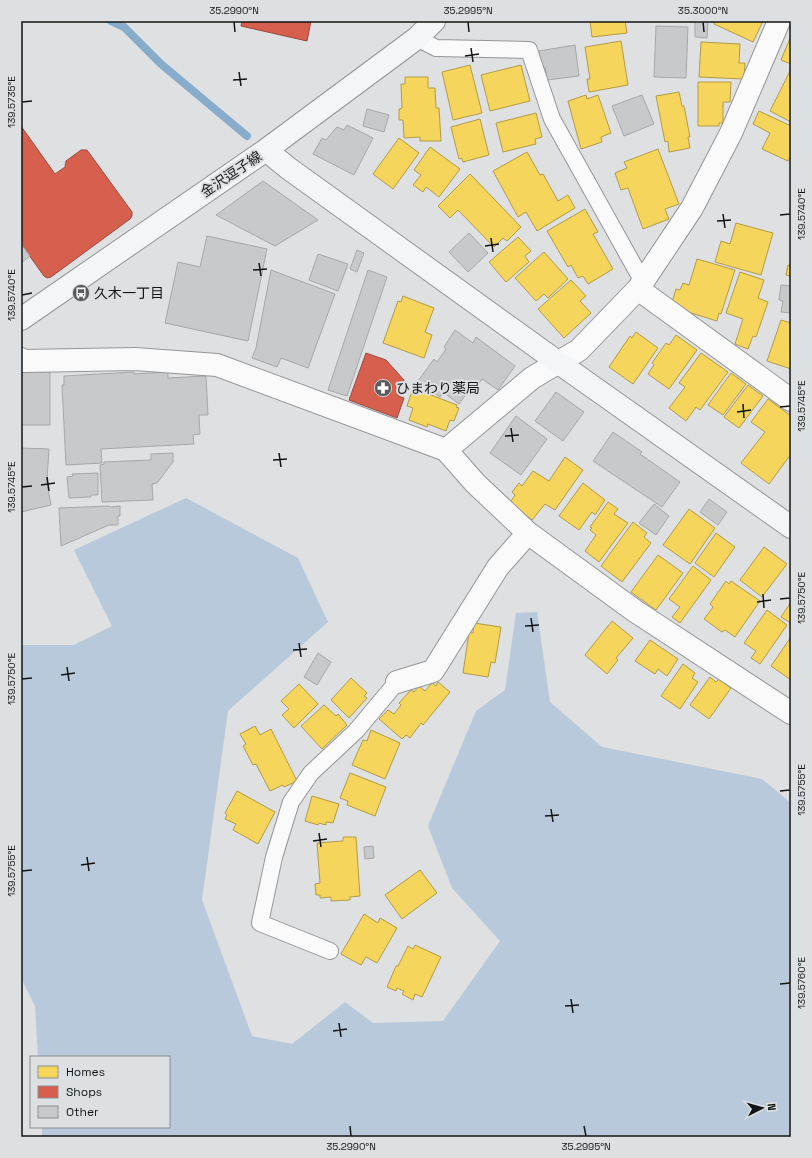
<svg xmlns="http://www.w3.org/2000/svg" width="812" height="1158" font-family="'Space Grotesk','Noto Sans JP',sans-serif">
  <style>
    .green { fill: #b7c9da }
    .homes { fill: #f6d55c; stroke: #b29b47 }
    .shops { fill: #d6604d; stroke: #9c493c }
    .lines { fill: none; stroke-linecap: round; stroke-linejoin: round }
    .stream { stroke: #88accc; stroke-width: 8 }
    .building { fill: #c8c9ca; stroke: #a6a7a9 }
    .lane-casing { stroke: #949597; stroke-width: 18 }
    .street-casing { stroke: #949597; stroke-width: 24 }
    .secondary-casing { stroke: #949597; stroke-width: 24 }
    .lane { stroke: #fafafb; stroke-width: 16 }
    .street { stroke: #fafafb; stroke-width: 22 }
    .secondary { stroke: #f3f5f7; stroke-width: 22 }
    .ticks { fill: none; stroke: #131415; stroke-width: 1.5 }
    .labels { text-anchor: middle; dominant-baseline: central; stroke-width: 4; stroke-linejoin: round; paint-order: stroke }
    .street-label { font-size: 14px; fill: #131415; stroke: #dde0e3 }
    .poi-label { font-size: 14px; fill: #131415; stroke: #dde0e3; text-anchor: start }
    .neatline { fill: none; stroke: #131415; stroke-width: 1.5 }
    .ticks-label { font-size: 10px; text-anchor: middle; fill: #131415 }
  </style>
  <rect width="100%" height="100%" fill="#dee0e2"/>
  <!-- green -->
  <path class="green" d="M186,498L298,558L328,622L228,711L202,900L252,1036L292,1044L345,1002L373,1023L443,1021L500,941L452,888L428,826L476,711L505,690L516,613L537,612L550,702L602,747L762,779L791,803V1137H42V1127H169V1057H38L35,1006L21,978V645H74L112,626L74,550Z"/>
  <!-- homes -->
  <path class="homes" d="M590,21H625L627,33L592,37Z
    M715,21H763L753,42L714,24Z
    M791,36V64L781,60Z
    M621,41L628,85L589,92L587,79H590L585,47Z
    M701,42L740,44L739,63H745L744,79L699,77Z
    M470,65L482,113L453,120L442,72Z
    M521,65L530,101L490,111L481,75Z
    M791,69V122L770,111Z
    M405,77H428V88H435L436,108H439L441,141H420V137L404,138L403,120H399V109L402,108L401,84H405Z
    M698,82H731L730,102H723V123H719V126H698Z
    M679,92L682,106H684L690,137H688L690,148L669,152L668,141L665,142L656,96Z
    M586,95L587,99L598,95L611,133L601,137L602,142L581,149L568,101Z
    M759,111L791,126V155L788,161L762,149L770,133L753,124Z
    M536,113L542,137L535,139L536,144L503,152L496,123Z
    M480,119L489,155L463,162L462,158L459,159L451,127Z
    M399,138L419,153L393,189L373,174Z
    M430,147L460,169L439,197L426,187L423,192L413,185L421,175L414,170Z
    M658,149L679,204L665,209L669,219L643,229L628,188L621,190L615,173L627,168L624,162Z
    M527,152L540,175L543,174L558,201L568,195L575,208L537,231L526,212L518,217L493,171Z
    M470,174L521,227L507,241L503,238L494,247L458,210L450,218L438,206Z
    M585,209L598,232L593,234L613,269L588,284L583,276L578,278L571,265L568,267L547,231Z
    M736,223L773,233L761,275L715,262L721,241L730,244Z
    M518,237L531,251L525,256L529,262L506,282L489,262Z
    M544,252L568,279L548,298L544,294L536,301L515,278Z
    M697,259L735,270L721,314L719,313L717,321L678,309L671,305L676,289L680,290L683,283L689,285Z
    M788,265L791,266V276L786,275Z
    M740,272L764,280L758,298L768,302L756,337L753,336L748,349L735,344L743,319L726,313Z
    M571,280L586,296L580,301L591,313L564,338L538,309Z
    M403,296L434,308L425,332L432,335L424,358L383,343L398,301L401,302Z
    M781,320L791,323V369L767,361Z
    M636,332L658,348L633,384L609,367L630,336L632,338Z
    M676,335L697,350L669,389L648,374L654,365L652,363L666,343L669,345Z
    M701,353L728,372L700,410L696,407L686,421L669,408L685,387L679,383Z
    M731,373L746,384L723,415L708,405Z
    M748,385L763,396L739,428L724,417Z
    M413,388L457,405L456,407L459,408L454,421L450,420L446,431L428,424L427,427L409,420L413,408L407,406Z
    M768,399L791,416V454L769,484L741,463L765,432L751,422Z
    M565,457L583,470L555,510L545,504L532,520L510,502L515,495L512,492L519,483L522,486L533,471L549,481Z
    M583,483L605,500L595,515L592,512L579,530L559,516Z
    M608,502L618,509L614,514L628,523L599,562L585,551L596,535L590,530L592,528L590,527Z
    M689,509L715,528L690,564L663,545Z
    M633,522L647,533L644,537L651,543L622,582L601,566Z
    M716,533L735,547L714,577L695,563Z
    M764,547L787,564L762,597L740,580Z
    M658,555L683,573L656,610L631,592Z
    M693,566L711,580L680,623L672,617L680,607L669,599Z
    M726,581L729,584L731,581L760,601L735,637L725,630L722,632L704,619L713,607L710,604Z
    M791,602V623L781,617Z
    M767,610L787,625L760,664L751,658L756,651L744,643Z
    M612,621L633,638L616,658L618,660L607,674L585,655Z
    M474,623L501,627L495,663L491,662L488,677L463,673L469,632L473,633Z
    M791,637V680L771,666Z
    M650,640L678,659L667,676L658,669L655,674L635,661Z
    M683,664L695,673L692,678L698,682L680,709L661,696Z
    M710,677L716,682L719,679L731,688L709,719L690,705Z
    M351,678L367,693L364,696L367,698L349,718L331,700Z
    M438,682L450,692L423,725L421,723L410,738L406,735L402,739L379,719L388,710L394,714L401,705L399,703L411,690L414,692L419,686L425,691L432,683L436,686Z
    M299,684L318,704L294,728L282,715L289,709L281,701Z
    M324,705L336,716L338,714L347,725L322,749L301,726Z
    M255,726L260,735L271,729L297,781L284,787L283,785L270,791L256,764L253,765L243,746L246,744L240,734Z
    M371,730L400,743L385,779L352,765L363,740L367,741Z
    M350,773L386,787L375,816L347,805L348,801L340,798Z
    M237,791L275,812L258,844L233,830L236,824L225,819L227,815L225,813Z
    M312,796L339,804L333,823L326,822V825L319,823L318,825L305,821Z
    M343,837H356L360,896L350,897V900L331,901V897L320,898V895H316L315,884L320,883L317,843L343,841Z
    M420,870L437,893L402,919L385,895Z
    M364,914L378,923L380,918L397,928L377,963L366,957L361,965L341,954Z
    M415,945L441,957L422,997L415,994L413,1000L402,994L404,991L397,988L396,991L387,987L396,966H398L408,946L413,949Z"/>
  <!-- shops -->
  <path class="shops" d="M242,21H311L307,41L241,26Z
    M21,126L55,174L65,167L66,161L81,150H87L132,212V216L130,219L51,277L47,278L44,276L21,244Z
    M366,353L386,360L404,380L398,396L404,398L397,418L349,400Z"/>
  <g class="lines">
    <!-- stream -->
    <path class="stream" d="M111,21L124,27L161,64L247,136"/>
  </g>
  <!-- building -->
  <path class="building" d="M695,21H708L707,38L695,37Z
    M656,26L688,27L686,78L654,77Z
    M575,45L579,76L547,80L545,67L541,68L539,51Z
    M642,95L654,124L624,136L612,106Z
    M367,109L389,115L384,132L363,126Z
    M347,125L373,138L354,175L313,154L322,138L326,140L337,127L344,130Z
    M263,181L318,220L275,246L216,215Z
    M469,233L488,253L468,272L449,252Z
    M207,236L267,249L248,341L165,323L178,262L200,267Z
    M21,244L30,256L21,263Z
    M357,250L364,253L357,272L350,269Z
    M318,254L348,264L338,291L309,280Z
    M271,270L335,294L308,368L281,358L277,367L252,358L256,348Z
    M368,270L387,277L347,396L328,390Z
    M781,285L791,286V313L781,312L783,301L779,300Z
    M455,330L473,343L476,337L515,366L498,390L482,379L472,393L469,390L459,404L443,392L440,397L418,381L434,359L437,362L446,349L444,347Z
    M21,372H50V425H21V431Z
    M134,372V374L168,372V378L206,376L208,415H199L200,434L193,435L194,444L101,449L102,463L66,465L62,385H64V376Z
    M556,392L584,412L563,441L535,421Z
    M516,416L547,439L521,475L490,453Z
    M613,432L642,452L640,454L680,482L662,507L593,461Z
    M21,448L49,449L47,479H46L51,505L21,512Z
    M173,453V462L157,483L152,484L153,500L102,502L100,465L104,464V462L151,460V454Z
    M98,473V495H91V497L69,498L67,477L73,476L72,474Z
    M709,499L727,512L718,525L700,512Z
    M654,504L669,516L656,535L639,523Z
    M109,506L110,507L120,506V516H118V525H109L61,546L59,508Z
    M318,653L331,662L317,685L304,677Z
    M373,846L374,858L365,859L364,847Z"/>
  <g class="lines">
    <defs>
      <path id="lane" d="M417,38L436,48L529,50L552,119L643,282
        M330,951L260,923L274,857L291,802L311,773L356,731L397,682"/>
      <path id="street" d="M638,289L791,400
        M21,359L24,361L135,359L217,365L446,450L475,483L528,533L635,611L791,713
        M446,450L532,378L579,350L638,289L692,208L731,133L779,21
        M397,682L433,671L498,567L528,533"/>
      <path id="secondary" d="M266,150L288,168L559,363L791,527
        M21,319L266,150L417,38L434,21"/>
    </defs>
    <!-- lane casing -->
    <use href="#lane" class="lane-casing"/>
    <!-- street casing -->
    <use href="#street" class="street-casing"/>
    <!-- secondary casing -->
    <use href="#secondary" class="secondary-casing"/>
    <!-- lane -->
    <use href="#lane" class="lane"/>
    <!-- street -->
    <use href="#street" class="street"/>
    <!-- secondary -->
    <use href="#secondary" class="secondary"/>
  </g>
  <!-- ticks -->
  <path class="ticks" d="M234,22L235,32M468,22L469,32M703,22L704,32M471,48L473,62M465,56L479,54M239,72L241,86M233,80L247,79M22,102L32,101M723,214L725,228M780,215L790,214M717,221L731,220M491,238L493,252M485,246L499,244M259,263L261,276M253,270L267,269M22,295L32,293M743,404L744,418M780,407L790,406M737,412L751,410M511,428L513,442M505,436L519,435M279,453L281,467M273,460L287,459M47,477L49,491M41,485L55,483M22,487L32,486M763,594L764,608M780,599L790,598M757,602L771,600M531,618L533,632M525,626L539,625M299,643L301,657M293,650L307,649M67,667L69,681M61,675L75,673M22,679L32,678M780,791L790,790M551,809L553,822M545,816L559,815M319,833L321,847M313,841L327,839M87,857L89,871M81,865L95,863M22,871L32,870M780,984L790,983M571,999L573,1013M565,1006L579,1005M339,1023L341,1037M333,1031L347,1029M350,1126L351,1136M584,1126L586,1136"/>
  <!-- icons -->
  <defs>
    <symbol id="bus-disc" viewBox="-11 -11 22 22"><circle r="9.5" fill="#5a5b5d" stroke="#dde0e3"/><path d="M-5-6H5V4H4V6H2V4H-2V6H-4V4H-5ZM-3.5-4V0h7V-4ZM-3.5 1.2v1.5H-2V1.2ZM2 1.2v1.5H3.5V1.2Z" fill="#fff"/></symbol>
    <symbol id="pharmacy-disc" viewBox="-11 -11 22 22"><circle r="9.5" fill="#5a5b5d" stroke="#dde0e3"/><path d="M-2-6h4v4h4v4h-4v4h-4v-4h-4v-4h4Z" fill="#fff"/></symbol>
  </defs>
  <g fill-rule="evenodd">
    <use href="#bus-disc" x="71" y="283" width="20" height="20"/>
    <use href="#pharmacy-disc" x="373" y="378" width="20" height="20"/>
  </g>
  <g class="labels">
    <!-- street labels -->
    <g class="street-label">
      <text transform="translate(231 174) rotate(-34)">金沢逗子線</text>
    </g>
    <!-- poi labels -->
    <g class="poi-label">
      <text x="94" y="293">久木一丁目</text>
      <text x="396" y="388">ひまわり薬局</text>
    </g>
  </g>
  <!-- border -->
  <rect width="812" height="1158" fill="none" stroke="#dde0e3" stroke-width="44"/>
  <!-- legend -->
  <rect x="30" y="1056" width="140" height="72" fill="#dde0e3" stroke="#8c8e91"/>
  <rect x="38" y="1066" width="20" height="12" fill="#f6d55c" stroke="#8c8e91"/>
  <text x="66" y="1076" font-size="12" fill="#131415">Homes</text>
  <rect x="38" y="1086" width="20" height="12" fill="#d6604d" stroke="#8c8e91"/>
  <text x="66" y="1096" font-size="12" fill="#131415">Shops</text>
  <rect x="38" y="1106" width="20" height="12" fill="#c8c9ca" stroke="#8c8e91"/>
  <text x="66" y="1116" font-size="12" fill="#131415">Other</text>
  <!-- north arrow -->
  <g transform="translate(762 1108) rotate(84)" stroke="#dde0e3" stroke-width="3" paint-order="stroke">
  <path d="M0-3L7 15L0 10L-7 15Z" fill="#131415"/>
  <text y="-6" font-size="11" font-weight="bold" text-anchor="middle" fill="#131415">N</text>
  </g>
  <rect x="22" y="22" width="768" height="1114" class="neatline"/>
  <g class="ticks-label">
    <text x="234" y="14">35.2990°N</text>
    <text x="468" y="14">35.2995°N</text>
    <text x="703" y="14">35.3000°N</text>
    <text transform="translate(11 102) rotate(-90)" y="4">139.5735°E</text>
    <text transform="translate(801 214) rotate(-90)" y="4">139.5740°E</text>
    <text transform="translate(11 295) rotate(-90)" y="4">139.5740°E</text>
    <text transform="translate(801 406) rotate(-90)" y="4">139.5745°E</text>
    <text transform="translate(11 487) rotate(-90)" y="4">139.5745°E</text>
    <text transform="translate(801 598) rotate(-90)" y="4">139.5750°E</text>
    <text transform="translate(11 679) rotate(-90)" y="4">139.5750°E</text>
    <text transform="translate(801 790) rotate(-90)" y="4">139.5755°E</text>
    <text transform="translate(11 871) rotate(-90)" y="4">139.5755°E</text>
    <text transform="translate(801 983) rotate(-90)" y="4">139.5760°E</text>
    <text x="351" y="1150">35.2990°N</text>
    <text x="586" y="1150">35.2995°N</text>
  </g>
</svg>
